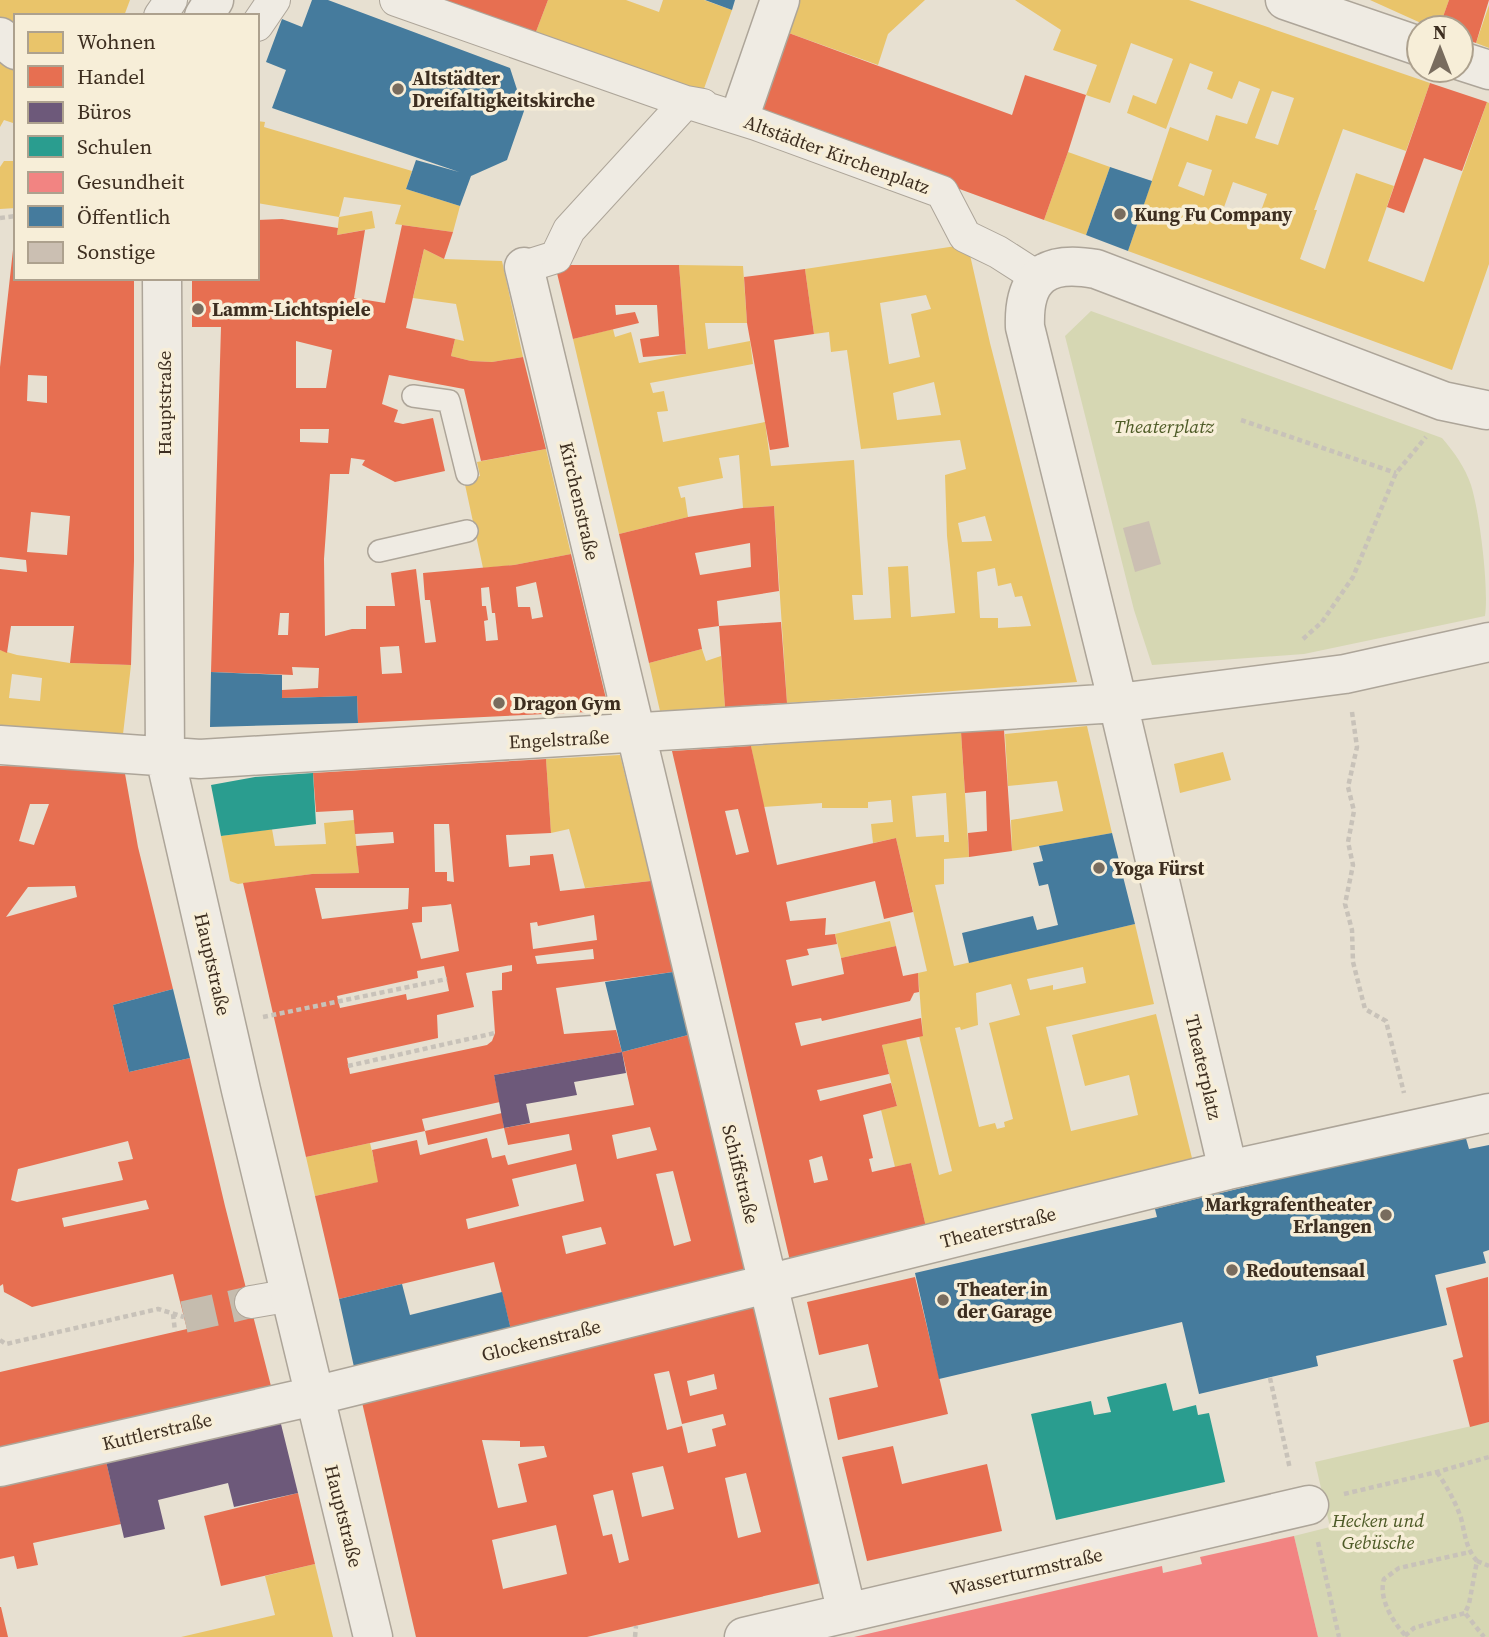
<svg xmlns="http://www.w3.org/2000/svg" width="1489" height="1637" font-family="'Source Serif 4',serif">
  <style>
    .green { fill: #d6d7b3 }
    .homes { fill: #e9c46a; fill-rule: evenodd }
    .shops { fill: #e76f51; fill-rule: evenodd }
    .offices { fill: #6d597a }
    .schools { fill: #2a9d8f }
    .health { fill: #f28482 }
    .public { fill: #457b9d }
    .building { fill: #cbbfb2 }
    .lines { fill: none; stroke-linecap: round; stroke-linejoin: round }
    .pedestrian-tunnel { stroke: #c5bcae; stroke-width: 32; stroke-dasharray: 32 16; stroke-linecap: butt }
    .service-casing { stroke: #ada599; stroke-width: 24 }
    .pedestrian-casing { stroke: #ada599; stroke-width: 34 }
    .minor-casing { stroke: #ada599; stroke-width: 41 }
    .tertiary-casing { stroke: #ada599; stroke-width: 41 }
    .path { stroke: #c8c2b9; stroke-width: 4.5; stroke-dasharray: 5 3.5; stroke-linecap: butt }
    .service { stroke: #efebe3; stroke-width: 21 }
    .pedestrian { stroke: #efebe3; stroke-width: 32 }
    .minor { stroke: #efebe3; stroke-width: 38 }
    .tertiary { stroke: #efebe3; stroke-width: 38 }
    .poi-dot { fill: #786c5e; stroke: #f7eed8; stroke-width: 2.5 }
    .labels { text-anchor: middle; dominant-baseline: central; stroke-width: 7; stroke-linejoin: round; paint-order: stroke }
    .poi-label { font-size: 19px; font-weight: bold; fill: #3d2e20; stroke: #f7eed8; text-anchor: start }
    .street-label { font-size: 19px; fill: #3d2e20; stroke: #f7eed8 }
    .park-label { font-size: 19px; font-style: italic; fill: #4d5a26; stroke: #f7eed8 }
  </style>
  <rect width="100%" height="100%" fill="#e7e0d1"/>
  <!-- green -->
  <path class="green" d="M1091,311L1442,438C1454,452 1465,467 1471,485C1480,514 1489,589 1485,616L1304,654L1152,665L1134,610L1065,336Z
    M1489,1422V1637H1318L1294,1536L1330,1527L1315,1462Z"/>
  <!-- homes -->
  <path class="homes" d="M0,0H130L124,16H16V32L0,17Z
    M548,0H626L659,12L663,0H704L732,10L701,97L534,37Z
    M796,0H925L888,34L878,65L786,32Z
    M1015,0H1189L1430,83L1406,151L1343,129L1314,210H1317L1300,259L1325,269L1356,173L1394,186L1368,261L1424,282L1487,102L1489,103V264L1452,370L1128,251L1170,127L1208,141L1216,115L1247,124L1260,89L1239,81L1232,99L1207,89L1213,72L1190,63L1166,129L1127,113L1133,95L1156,104L1173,59L1131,43L1110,103L1086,95L1097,65L1053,50L1061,30ZM1272,91L1294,98L1278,145L1255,138ZM1187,162L1212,170L1204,196L1178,186ZM1233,182L1267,194L1257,222L1223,210Z
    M1370,0H1449L1439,28H1432Z
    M1489,5V48L1476,43Z
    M0,49L16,62V124L4,120L0,127Z
    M257,121L265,122L264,127L412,171L406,189L460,206L453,232L395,224L401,205L344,197L339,217L257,203Z
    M1068,152L1110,167L1086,235L1044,220Z
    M4,161H16V208L0,209V167Z
    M372,211L375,228L337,235L339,217Z
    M956,246L970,255L990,343L1077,682L787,703L774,506L743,508L739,455L719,458L723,478L678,487L681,498L685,497L688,517L619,534L573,339L613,329L615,337L631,332L639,363L686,354L679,265L743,266L747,323H705L708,349L750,341L753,364L650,383L653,393L664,391L668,411L657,412L663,442L765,422L771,466L854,460L863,595H852L854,620L891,618L888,567L908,566L911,617L955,613L947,536L945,475L966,469L960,440L861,449L847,350L831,352L829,332L814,334L805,269ZM926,295L931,309L911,314L920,357L889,364L880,303ZM934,382L941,415L897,420L893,393ZM985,516L992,541L962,542L958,523ZM995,568L998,586L1011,583L1015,597L1022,596L1031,626L998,628V618H980L977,572Z
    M424,249L444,259L502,261L523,357L492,362L471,361L451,356L455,339L464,341L456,304L413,298Z
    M546,449L571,554L514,565L483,568L464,480L480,476L477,462Z
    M702,649L706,661L721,656L725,707L660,711L649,663Z
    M0,650L17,655L70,663L131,665L122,743L0,730ZM12,674L42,678L40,701L9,698Z
    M1087,726L1112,833L1012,851L1011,820L1063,811L1057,781L1008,786L1005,734Z
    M961,732L969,857L944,859V884L935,885L954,966L1135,924L1154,1004L1046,1027L1071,1131L1138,1115L1129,1075L1085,1086L1072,1035L1156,1014L1193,1162L926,1227L911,1163L895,1167L881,1110L897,1106L882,1045L906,1039L939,1175L952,1171L919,1036H923L918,973L927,971L896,838L873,843L871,824L893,822L891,800L868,802V808H822V803L763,807L751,746ZM946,793L949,842H944V835L916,837L912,796ZM1083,967L1086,983L1053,990V985L1030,990L1027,979ZM1011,984L1020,1015L989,1023L1013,1119L1004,1122L1005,1127L997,1129L995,1123L979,1127L955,1028L960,1027L961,1030L978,1025L976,993Z
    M1223,752L1231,780L1180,793L1174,764Z
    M620,755L651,881L585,888L569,829L551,833L546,759Z
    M354,820L359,873L312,874L238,884L230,881L221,836L272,829L275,846L326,844L324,823Z
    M890,921L896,946L841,958L835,934Z
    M370,1143L379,1182L315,1196L306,1157Z
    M315,1564L333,1637H181L275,1615L265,1576Z"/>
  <!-- shops -->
  <path class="shops" d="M431,0H548L534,37Z
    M1449,0H1489L1476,43L1461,38V28H1439Z
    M786,32L1012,115L1025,75L1086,95L1068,152L1044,220L758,115Z
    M1430,83L1487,102L1462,171L1424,158L1404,213L1387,207Z
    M282,219L338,228L337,235L365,230L354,298L385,303L402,225L453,232L444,259L424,249L406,328L455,339L451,356L471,361L492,362L523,357L546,449L481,461L464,389L389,375L382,404L398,410L394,422L403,424L433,418L445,471L395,482L362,465L365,460L351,458L349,474H330L324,559L325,636L352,629H366V606H395L391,573L416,569L425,643L436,642L430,600H425L423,573L514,565L571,554L609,711L358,723L357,696L282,698V690L318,688L319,668L292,667L293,675L211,672L221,327H192V278H257V220ZM296,341L332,350L326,388H296ZM300,429H329L328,443L300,442ZM536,582L543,617L532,619L530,607H518L516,587ZM489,587L492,613H495L498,640L486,641L484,621L488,620L486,606H482L481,588ZM280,613H289L288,635H278ZM399,646L402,673L382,674L380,647Z
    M14,241H16V278H134V561L131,665L70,663L74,626H11L7,653L0,650V569L27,572L26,560L0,557V367ZM28,375L47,376V403L27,401ZM31,512L70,516L67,555L27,552Z
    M555,265H679L686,354L643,357L640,339L659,336L657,305H615L616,315L635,312L639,323L573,339Z
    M805,269L814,334L774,340L789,447L770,450L747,323L744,277Z
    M774,506L779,591L717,601L719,626L781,622L787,703L725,707L719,626L698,629L702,649L649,663L619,534L688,517L743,508ZM750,543L751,567L700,575L695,553Z
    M1004,730L1012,851L969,857L968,833L987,831L986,791L965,793L961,732Z
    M751,746L777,865L896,838L913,912L884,919L875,881L786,902L790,921L826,918L825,935L835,934L837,944L807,949L809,955L786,960L792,986L844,974L841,958L896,946L903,976L918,973L919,992L914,993L910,1001L822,1021L821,1018L795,1023L801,1046L921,1018L923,1036L882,1045L889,1074L817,1090L820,1101L891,1083L897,1106L863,1115L873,1158L869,1159L872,1172L911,1163L926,1227L790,1261L672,751ZM738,809L749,852L736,855L725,811ZM822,1156L828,1180L814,1183L809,1160Z
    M546,759L551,833L506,835L509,867L530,865V856L553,854L560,891L651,881L673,972L556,988L564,1034L616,1030L622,1052L494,1075L500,1102L422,1119L425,1131L306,1157L243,883L312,874L359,873L356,846L394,843L393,832L355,834L353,810L316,812L313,773ZM434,824H449L454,882L447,881V872H435ZM315,888H409L408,909L322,919ZM446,905L451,904L459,951L421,959L412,923L422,922V907ZM594,915L597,940L533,949L530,923L537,922L538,926ZM593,949L594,959L537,964L535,956ZM512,965V971L502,973V990L492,991L495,1033L492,1041L487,1045L350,1074L347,1058L438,1038L437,1015L474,1007L466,973ZM444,966L449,991L407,1000L406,994L340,1008L337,996L418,978L417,971Z
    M0,766L124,768L138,847L173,989L113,1005L129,1072L190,1058L225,1206L272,1390L0,1453V1372L187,1329L173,1274L32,1307L4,1292L3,1284L0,1286ZM30,804H49L34,845L19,841ZM75,886L77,897L6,917L28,887ZM128,1141L133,1159L118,1162L123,1180L17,1202L11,1200L18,1169ZM146,1200L149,1209L64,1227L62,1218Z
    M688,1035L746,1272L511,1330L494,1262L339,1299L315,1196L378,1182L372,1150L417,1140L420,1155L487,1138L492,1158L505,1155L508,1165L572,1150L569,1134L508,1145L504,1128L634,1105L622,1052ZM650,1127L657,1150L617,1159L612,1135ZM576,1164L584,1201L468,1229L466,1219L519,1206L512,1179ZM673,1171L691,1241L674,1246L656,1174ZM601,1227L606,1244L566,1254L562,1236Z
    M502,1113L504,1128L428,1145L425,1131Z
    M915,1277L948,1414L838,1440L829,1398L878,1387L868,1344L819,1355L807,1302Z
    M1488,1277L1489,1422L1470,1427L1453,1360L1463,1357L1446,1288Z
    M753,1303L821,1583L587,1637H416L361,1398ZM669,1371L682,1424L723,1414L726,1425L712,1429L716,1446L688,1453L682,1426L667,1430L654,1374ZM714,1374L717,1389L690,1396L687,1381ZM482,1440L520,1441V1447L544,1446L547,1457L518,1464L527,1502L498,1508ZM663,1466L674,1509L642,1517L632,1473ZM746,1473L761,1532L738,1538L725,1478ZM613,1490L629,1560L619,1563L612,1534L603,1536L593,1495ZM556,1525L567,1574L503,1589L492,1540Z
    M893,1446L902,1484L987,1464L1002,1531L867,1561L842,1457Z
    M105,1457L121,1524L33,1543L38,1565L17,1569L14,1556L0,1559V1481Z
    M298,1493L315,1564L221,1586L204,1516Z
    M0,1607H1L8,1637H0Z"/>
  <!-- offices -->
  <path class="offices" d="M622,1052L626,1073L574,1082L577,1095L526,1104L530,1123L504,1128L494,1075Z
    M279,1416L298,1493L234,1507L228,1483L158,1500L165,1529L124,1538L105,1457Z"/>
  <!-- schools -->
  <path class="schools" d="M313,773L316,824L221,836L211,785L255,777Z
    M1166,1383L1173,1411L1196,1405L1198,1415L1209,1413L1225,1482L1056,1520L1031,1414L1091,1401L1094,1415L1111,1412L1107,1397Z"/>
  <!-- health -->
  <path class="health" d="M1294,1536L1318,1637H854L1162,1566L1163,1573L1202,1564L1200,1557Z"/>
  <!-- public -->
  <path class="public" d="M312,0H328L510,68L524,111L507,160L471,176L460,206L406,189L416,160L459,172L272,108L286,70L266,62L282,19L302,27Z
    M705,0H735L732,10Z
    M1110,167L1152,181L1128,251L1086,235Z
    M211,672L282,675V698L357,696L358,723L210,727Z
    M1112,833L1135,924L969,963L962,933L1033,916L1037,930L1058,925L1048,884L1039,886L1033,863L1043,861L1039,846Z
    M673,972L688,1035L622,1052L605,982Z
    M173,989L190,1058L129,1072L113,1005Z
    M1465,1135L1469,1149L1489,1145V1250L1483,1252L1486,1263L1435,1275L1447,1325L1316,1356L1318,1366L1199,1394L1182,1322L939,1379L915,1273L1157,1217L1155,1209L1274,1180L1273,1175Z
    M402,1284L410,1315L502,1292L511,1330L354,1367L339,1299Z"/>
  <!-- building -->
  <path class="building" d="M1149,521L1161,564L1135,572L1123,528Z"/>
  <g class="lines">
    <!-- pedestrian-tunnel -->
    <path class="pedestrian-tunnel" d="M184,1317L251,1302"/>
    <defs>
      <path id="service" d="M413,396L449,401L467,474
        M379,551L467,531"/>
      <path id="pedestrian" d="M396,0L686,102L756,124L942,192L965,236L998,252L1037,277
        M160,16L171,0
        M257,25L274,0
        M524,267L556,257L569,230L686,102L703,105
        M251,1302L292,1295"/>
      <path id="minor" d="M204,16L214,0
        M0,37L16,50
        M742,110L780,0
        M524,267L847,1613
        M162,278L165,757L241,1090L373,1637
        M0,745L200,759L1118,703L1345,674L1489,642
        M1228,1170L1118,703L1025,327C1023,275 1047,260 1096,269L1443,401L1486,410
        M0,1467L314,1396L1228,1170L1489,1113
        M744,1637L1309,1505"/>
      <path id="tertiary" d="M1285,0L1419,46
        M1461,61L1489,70"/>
    </defs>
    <!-- service casing -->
    <use href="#service" class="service-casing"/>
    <!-- pedestrian casing -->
    <use href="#pedestrian" class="pedestrian-casing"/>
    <!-- minor casing -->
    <use href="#minor" class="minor-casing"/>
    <!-- tertiary casing -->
    <use href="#tertiary" class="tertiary-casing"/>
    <!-- path -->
    <path class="path" d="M0,218L16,216
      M1241,420L1396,473
      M1303,639L1322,622L1353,577L1396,473L1426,437
      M1352,712L1357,747L1348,787L1354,811L1348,842L1353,865L1345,904L1352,930L1353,962L1365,1009L1386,1021L1404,1093
      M263,1017L447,979
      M348,1066L495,1033
      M173,1314L175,1331
      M0,1340L6,1344L158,1309L184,1317
      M1270,1378L1290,1469
      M1437,1472C1447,1487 1455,1501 1461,1518C1465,1534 1466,1549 1477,1561L1469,1604L1465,1613L1484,1637
      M1344,1494L1437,1472L1489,1457
      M1318,1542L1339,1637
      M1477,1561L1489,1566
      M1405,1635C1393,1622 1378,1598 1384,1579L1399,1568L1470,1552
      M1405,1636L1414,1628L1465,1613
      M635,1637L636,1626"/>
    <!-- service -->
    <use href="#service" class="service"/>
    <!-- pedestrian -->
    <use href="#pedestrian" class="pedestrian"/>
    <!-- minor -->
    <use href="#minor" class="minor"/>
    <!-- tertiary -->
    <use href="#tertiary" class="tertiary"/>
  </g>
  <!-- markers -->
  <g class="poi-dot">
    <circle cx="398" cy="89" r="7"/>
    <circle cx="1120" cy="214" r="7"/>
    <circle cx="198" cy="309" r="7"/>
    <circle cx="499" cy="703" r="7"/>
    <circle cx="1099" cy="868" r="7"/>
    <circle cx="1386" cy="1215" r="7"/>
    <circle cx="1232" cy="1270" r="7"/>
    <circle cx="943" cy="1300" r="7"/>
  </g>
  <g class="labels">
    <!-- poi labels -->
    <g class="poi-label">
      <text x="412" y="78">Altstädter<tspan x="412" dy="22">Dreifaltigkeitskirche</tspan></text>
      <text x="1134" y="214">Kung Fu Company</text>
      <text x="212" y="309">Lamm-Lichtspiele</text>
      <text x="513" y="703">Dragon Gym</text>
      <text x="1113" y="868">Yoga Fürst</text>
      <text x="1372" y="1204" text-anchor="end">Markgrafentheater<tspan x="1372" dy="22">Erlangen</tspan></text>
      <text x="1246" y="1270">Redoutensaal</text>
      <text x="957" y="1289">Theater in<tspan x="957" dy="22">der Garage</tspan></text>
    </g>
    <!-- street labels -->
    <g class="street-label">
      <text transform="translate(837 154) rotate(20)">Altstädter Kirchenplatz</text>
      <text transform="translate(164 403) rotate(-90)">Hauptstraße</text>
      <text transform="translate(580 501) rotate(77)">Kirchenstraße</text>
      <text transform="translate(559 739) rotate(-3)">Engelstraße</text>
      <text transform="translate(213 964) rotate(77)">Hauptstraße</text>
      <text transform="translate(1204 1067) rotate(77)">Theaterplatz</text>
      <text transform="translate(741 1174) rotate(76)">Schiffstraße</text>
      <text transform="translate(998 1227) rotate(-14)">Theaterstraße</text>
      <text transform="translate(541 1340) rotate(-14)">Glockenstraße</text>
      <text transform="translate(157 1431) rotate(-13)">Kuttlerstraße</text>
      <text transform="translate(344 1516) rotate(76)">Hauptstraße</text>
      <text transform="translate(1026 1571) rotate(-13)">Wasserturmstraße</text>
    </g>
    <!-- park labels -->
    <g class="park-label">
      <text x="1164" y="426">Theaterplatz</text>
      <text x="1378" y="1520">Hecken und<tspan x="1378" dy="22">Gebüsche</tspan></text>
    </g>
  </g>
  <!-- legend -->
  <rect x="14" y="14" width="245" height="266" fill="#f7eed8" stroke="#ada18e" stroke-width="2"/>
  <rect x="28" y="32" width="35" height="21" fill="#e9c46a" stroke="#ada18e" stroke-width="2"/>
  <text x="77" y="49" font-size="21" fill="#3d2e20">Wohnen</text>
  <rect x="28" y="66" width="35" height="21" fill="#e76f51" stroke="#ada18e" stroke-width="2"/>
  <text x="77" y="84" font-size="21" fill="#3d2e20">Handel</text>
  <rect x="28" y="102" width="35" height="21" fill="#6d597a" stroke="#ada18e" stroke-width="2"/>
  <text x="77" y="119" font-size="21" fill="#3d2e20">Büros</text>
  <rect x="28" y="136" width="35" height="21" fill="#2a9d8f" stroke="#ada18e" stroke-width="2"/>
  <text x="77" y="154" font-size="21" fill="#3d2e20">Schulen</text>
  <rect x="28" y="172" width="35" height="21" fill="#f28482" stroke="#ada18e" stroke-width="2"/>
  <text x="77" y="189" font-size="21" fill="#3d2e20">Gesundheit</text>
  <rect x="28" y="206" width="35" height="21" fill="#457b9d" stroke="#ada18e" stroke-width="2"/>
  <text x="77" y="224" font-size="21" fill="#3d2e20">Öffentlich</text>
  <rect x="28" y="242" width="35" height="21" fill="#cbbfb2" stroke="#ada18e" stroke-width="2"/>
  <text x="77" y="259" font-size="21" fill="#3d2e20">Sonstige</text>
  <!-- north arrow -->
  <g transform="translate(1440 49)"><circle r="33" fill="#f7eed8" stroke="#ada18e" stroke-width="2"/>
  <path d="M0-5L12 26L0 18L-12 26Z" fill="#786c5e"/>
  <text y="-10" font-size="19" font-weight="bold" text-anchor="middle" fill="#3d2e20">N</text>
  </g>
</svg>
